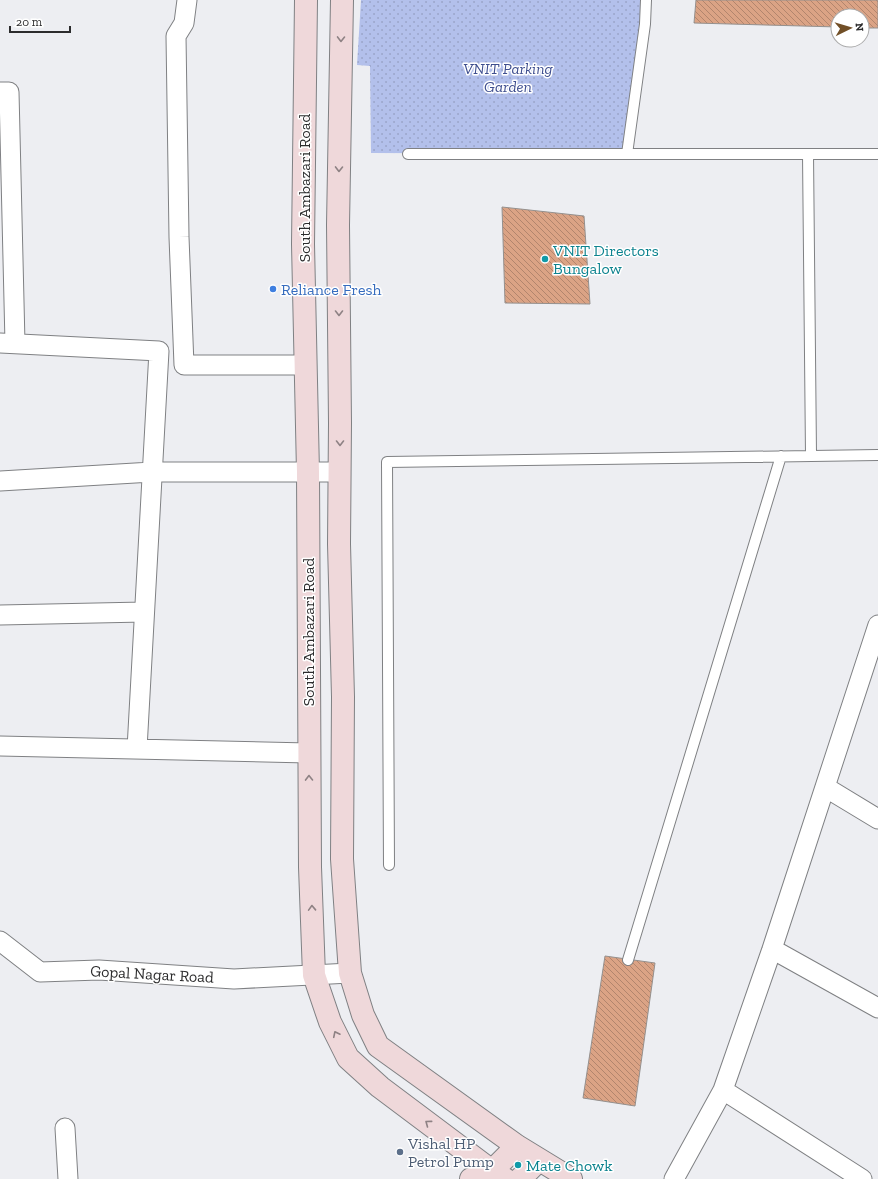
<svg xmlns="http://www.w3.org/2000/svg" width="878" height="1179" font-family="'Zilla Slab',serif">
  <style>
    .park { fill: url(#park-dots) }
    .building { fill: url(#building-back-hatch); stroke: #94908e }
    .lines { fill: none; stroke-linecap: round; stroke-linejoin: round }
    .service-casing { stroke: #7f8083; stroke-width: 12 }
    .minor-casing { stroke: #7f8083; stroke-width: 21 }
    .secondary-casing { stroke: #7f8083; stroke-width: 24 }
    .service { stroke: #fff; stroke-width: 10 }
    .minor { stroke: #fff; stroke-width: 19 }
    .secondary { stroke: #efd8da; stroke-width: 22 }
    .oneway { stroke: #8e8284 }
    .culture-dot { fill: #0f9aa8; stroke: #fff; stroke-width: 1.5 }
    .shop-dot { fill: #3f7fe0; stroke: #fff; stroke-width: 1.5 }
    .service-dot { fill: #5c6f8a; stroke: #fff; stroke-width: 1.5 }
    .labels { text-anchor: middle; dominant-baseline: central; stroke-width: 3; stroke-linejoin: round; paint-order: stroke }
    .park-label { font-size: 16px; font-style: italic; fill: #3e4e8f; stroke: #fff }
    .street-label { font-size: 16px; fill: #2c2c2d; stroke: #fff }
    .culture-label { font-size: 16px; fill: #0d838f; stroke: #fff; text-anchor: start }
    .shop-label { font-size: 16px; fill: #366cbe; stroke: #fff; text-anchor: start }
    .service-label { font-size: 16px; fill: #4e5e75; stroke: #fff; text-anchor: start }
  </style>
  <defs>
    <pattern id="park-dots" width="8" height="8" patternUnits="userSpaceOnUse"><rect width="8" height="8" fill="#b3c0eb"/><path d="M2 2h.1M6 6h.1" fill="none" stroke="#9aa5ca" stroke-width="1.8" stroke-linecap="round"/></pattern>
    <pattern id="building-back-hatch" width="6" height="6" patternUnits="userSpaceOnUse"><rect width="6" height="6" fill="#dba385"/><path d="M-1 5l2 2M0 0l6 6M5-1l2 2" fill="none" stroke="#b2856d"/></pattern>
  </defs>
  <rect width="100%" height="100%" fill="#edeef2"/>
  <!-- park -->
  <path class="park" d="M361,0H646L627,154L371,153L370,66L357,65Z"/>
  <!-- building -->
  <path class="building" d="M696,0H878V28H862V16H838V27L694,23Z
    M502,207L584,216L590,304L505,303Z
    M605,956L655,963L635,1106L583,1098Z"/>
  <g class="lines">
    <defs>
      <path id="service" d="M408,154H878
        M627,154L645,24L646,0
        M808,154L811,455
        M389,865L387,462L878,455
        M628,960L781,456"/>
      <path id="minor" d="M187,0L184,23L176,36L179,237L184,365H305
        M0,92H9L15,343
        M0,343L159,351L137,749
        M0,481L152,472H340
        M0,615L144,612
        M0,746L308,753
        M825,787L878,819
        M0,941L40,972L99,970L234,979L350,973
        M772,949L878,1008
        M723,1090L862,1179
        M65,1128L68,1179
        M674,1179L723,1090L772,949L878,625"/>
      <path id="secondary" d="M306,0L303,244L308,472L310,867L314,975L330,1022L348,1058L380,1087L492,1171L505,1179
        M342,0L338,225L340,423L339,544L343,697L342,859L350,973L363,1015L378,1046L517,1146L571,1179
        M471,1179L492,1171L517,1146
        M520,1179L539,1160"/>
    </defs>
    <!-- service casing -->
    <use href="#service" class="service-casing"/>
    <!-- minor casing -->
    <use href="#minor" class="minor-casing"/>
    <!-- secondary casing -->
    <use href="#secondary" class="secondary-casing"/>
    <!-- service -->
    <use href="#service" class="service"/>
    <!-- minor -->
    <use href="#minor" class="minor"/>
    <!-- secondary -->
    <use href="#secondary" class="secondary"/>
  </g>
  <!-- one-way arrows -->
  <defs><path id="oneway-chevron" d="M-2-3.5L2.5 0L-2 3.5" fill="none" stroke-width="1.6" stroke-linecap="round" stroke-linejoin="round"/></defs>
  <g class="oneway">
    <use href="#oneway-chevron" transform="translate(341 39) rotate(91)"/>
    <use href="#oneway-chevron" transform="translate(339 169) rotate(91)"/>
    <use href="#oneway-chevron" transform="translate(339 313) rotate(90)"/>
    <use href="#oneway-chevron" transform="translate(340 443) rotate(90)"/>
    <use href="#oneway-chevron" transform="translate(309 778) rotate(-91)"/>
    <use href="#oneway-chevron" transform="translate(312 908) rotate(-92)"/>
    <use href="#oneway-chevron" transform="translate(336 1034) rotate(-116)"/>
    <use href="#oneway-chevron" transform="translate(428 1123) rotate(-143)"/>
  </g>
  <!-- markers -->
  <g class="culture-dot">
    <circle cx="545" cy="259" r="4"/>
    <circle cx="518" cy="1165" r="4"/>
  </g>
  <circle class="shop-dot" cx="273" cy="289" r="4"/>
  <circle class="service-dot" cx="400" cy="1152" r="4"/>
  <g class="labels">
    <!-- park labels -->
    <g class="park-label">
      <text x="508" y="68">VNIT Parking<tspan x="508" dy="18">Garden</tspan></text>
    </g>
    <!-- street labels -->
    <g class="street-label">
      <text transform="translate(304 188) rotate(-90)">South Ambazari Road</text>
      <text transform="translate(308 632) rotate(-90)">South Ambazari Road</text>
      <text transform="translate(152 974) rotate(3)">Gopal Nagar Road</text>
    </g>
    <!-- culture labels -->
    <g class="culture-label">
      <text x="553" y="250">VNIT Directors<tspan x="553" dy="18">Bungalow</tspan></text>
      <text x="526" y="1165">Mate Chowk</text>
    </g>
    <!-- shop labels -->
    <g class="shop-label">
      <text x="281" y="289">Reliance Fresh</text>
    </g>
    <!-- service labels -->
    <g class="service-label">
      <text x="408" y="1143">Vishal HP<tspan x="408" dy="18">Petrol Pump</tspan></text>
    </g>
  </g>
  <!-- north arrow -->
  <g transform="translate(850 28) rotate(85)"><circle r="19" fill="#ffffff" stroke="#ababab"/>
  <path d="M0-3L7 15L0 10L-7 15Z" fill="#714f27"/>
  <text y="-6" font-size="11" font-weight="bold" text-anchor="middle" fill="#2c2c2d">N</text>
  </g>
  <!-- scale -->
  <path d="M10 26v6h60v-6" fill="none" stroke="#2c2c2d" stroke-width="2"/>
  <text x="16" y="26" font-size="12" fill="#2c2c2d" stroke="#ffffff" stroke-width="3" paint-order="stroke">20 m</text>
</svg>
